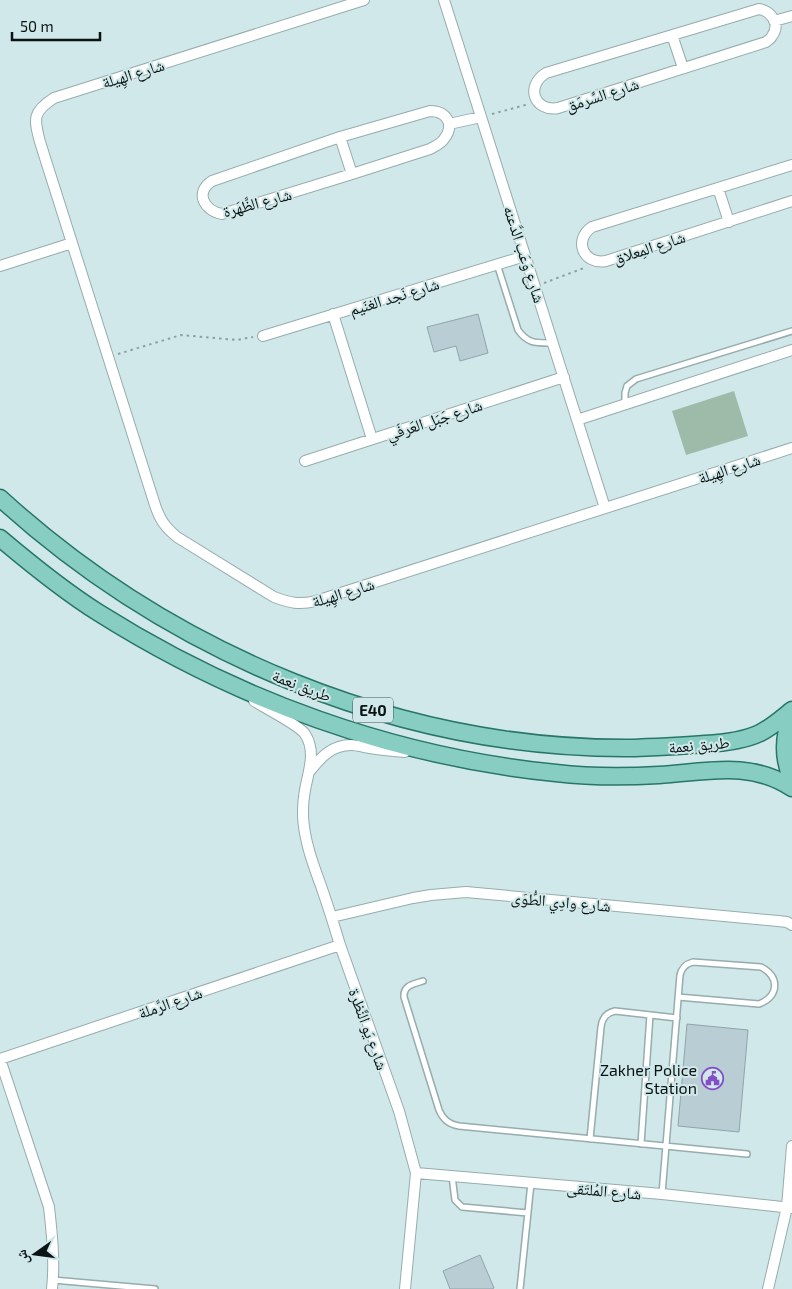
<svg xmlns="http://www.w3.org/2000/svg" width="792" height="1289" font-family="'Exo 2','Noto Naskh Arabic',sans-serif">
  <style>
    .green { fill: #9ebba9 }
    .building { fill: #b8cdd4; stroke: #90a4ab }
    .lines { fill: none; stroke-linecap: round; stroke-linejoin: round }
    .service-casing { stroke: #96acad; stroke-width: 8 }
    .minor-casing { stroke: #96acad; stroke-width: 12 }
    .primary-casing { stroke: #287669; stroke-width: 19 }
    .path { stroke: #8da0a1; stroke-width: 2; stroke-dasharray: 2.5 4; stroke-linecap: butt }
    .service { stroke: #fff; stroke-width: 5 }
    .minor { stroke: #fff; stroke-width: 10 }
    .primary { stroke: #88cdc1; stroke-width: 16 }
    .labels { text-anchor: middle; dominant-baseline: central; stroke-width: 4; stroke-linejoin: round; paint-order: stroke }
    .shield { fill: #d0e8e9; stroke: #455353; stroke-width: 1 }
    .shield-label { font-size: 15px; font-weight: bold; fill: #0a1313 }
    .street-label { font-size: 16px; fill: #0a1313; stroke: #d0e8e9 }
    .poi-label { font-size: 16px; fill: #0a1313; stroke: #d0e8e9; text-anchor: end }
  </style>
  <rect width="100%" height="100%" fill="#d0e8e9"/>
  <!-- green -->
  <path class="green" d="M734,391L748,436L686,455L672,411Z"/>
  <!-- building -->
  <path class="building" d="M478,314L488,353L460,361L456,346L434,352L427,327Z
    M687,1024L748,1030L739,1132L678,1126Z
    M480,1255L494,1288L492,1289H450L443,1271Z"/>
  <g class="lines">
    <defs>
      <path id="service" d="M497,264L518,330C528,344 536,343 552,343
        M625,404V393L627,386L636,379L792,331
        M423,981C414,984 403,985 404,997L439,1110C443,1119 448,1124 459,1126L747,1154
        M590,1139L601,1027C602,1018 606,1013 615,1011L677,1018
        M641,1144L650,1015
        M452,1176L455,1200L462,1207L528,1213
        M662,1194L680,975C682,967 686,964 693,962L761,967C780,977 779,996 759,1004L678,997
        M53,1280L155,1289
        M520,1289L531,1183"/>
      <path id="minor" d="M364,0L54,98C32,112 34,119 40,142L155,505C160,520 165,527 177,537L274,597C290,603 299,605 316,601L792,448
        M444,0L605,508
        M759,9C771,11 781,24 772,36C771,39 768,40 766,42L558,108C534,112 525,86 546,73Z
        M774,21L792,16
        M672,35L683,68
        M430,111C447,111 455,125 444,139C441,144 435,146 430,149L352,174L222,214C203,210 195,192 212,181L340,137Z
        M449,124L481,117
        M340,137L352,174
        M792,165L592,227C573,240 583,265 606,261L792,201
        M718,188L729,222
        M0,266L72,243
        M333,314L372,439
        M263,336L525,256
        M577,420L792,350
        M305,461L564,377
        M254,701C265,708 299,725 305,734C318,754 306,776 304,797C303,803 303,810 303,816C304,840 313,864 321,886C328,906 334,925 340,945L399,1111L416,1173L405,1289
        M310,771C321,757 332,745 351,745C357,745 363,747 370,748C381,750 393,751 405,752
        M332,917L413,898L431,895L466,892L778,921L787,922L792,925
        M0,1059L340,945
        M0,1059L49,1207C52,1234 55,1261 52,1289
        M416,1173L662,1194L792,1208
        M768,1289L787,1207L792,1146"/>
      <path id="primary" d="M0,498C170,653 400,750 632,748C656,747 681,746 705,744C724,743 743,741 760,733C772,727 782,718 792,710
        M0,538C32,565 64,591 99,613C237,700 394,757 556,773C590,777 625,777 659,775C707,772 749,760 792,788
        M792,715C783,736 783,759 792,780"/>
    </defs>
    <!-- service casing -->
    <use href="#service" class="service-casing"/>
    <!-- minor casing -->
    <use href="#minor" class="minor-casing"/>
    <!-- primary casing -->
    <use href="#primary" class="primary-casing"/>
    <!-- path -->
    <path class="path" d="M492,114L529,104
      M544,283L584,268
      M118,354L181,335L237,340L253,337"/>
    <!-- service -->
    <use href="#service" class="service"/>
    <!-- minor -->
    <use href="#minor" class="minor"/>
    <!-- primary -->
    <use href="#primary" class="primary"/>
  </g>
  <!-- icons -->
  <defs>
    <symbol id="civic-ring" viewBox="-11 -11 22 22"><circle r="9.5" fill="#d0e8e9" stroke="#844fc6" stroke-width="1.5"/><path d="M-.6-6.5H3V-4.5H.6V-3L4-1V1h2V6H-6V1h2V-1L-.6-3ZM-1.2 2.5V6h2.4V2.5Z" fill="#844fc6"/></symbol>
  </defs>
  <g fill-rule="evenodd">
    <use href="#civic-ring" x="700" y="1066" width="25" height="25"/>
  </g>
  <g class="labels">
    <!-- shield labels -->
    <rect class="shield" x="353" y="697.5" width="40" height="25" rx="4"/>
    <g class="shield-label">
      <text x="373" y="710">E40</text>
    </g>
    <!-- street labels -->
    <g class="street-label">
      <text transform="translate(133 73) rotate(-17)">شارع الهِيلة</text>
      <text transform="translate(602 94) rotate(-18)">شارع السَّرمَق</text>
      <text transform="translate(257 202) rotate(-15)">شارع الظَّهَرة</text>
      <text transform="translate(649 247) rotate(-18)">شارع المِعلاق</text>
      <text transform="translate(525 254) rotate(72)">شارع وَعَب الدَّعنه</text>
      <text transform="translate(394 296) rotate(-17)">شارع نَجد الغنَيم</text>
      <text transform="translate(434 419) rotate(-18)">شارع جَبَل العَرفَي</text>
      <text transform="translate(729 468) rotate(-18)">شارع الهِيلة</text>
      <text transform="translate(343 592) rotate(-17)">شارع الهِيلة</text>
      <text transform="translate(302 685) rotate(21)">طريق نِعمة</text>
      <text transform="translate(699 744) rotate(-5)">طريق نِعمة</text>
      <text transform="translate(561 901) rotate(5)">شارع وادِي الطُّوَى</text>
      <text transform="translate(170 1002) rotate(-19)">شارع الرَّملة</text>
      <text transform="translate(369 1029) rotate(70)">شارع يَو النَّظرة</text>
      <text transform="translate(604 1190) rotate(5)">شارع المُلتَقى</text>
    </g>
    <!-- poi labels -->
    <g class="poi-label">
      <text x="697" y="1069">Zakher Police<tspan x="697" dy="18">Station</tspan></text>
    </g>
  </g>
  <!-- north arrow -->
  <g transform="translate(35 1254) rotate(256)" stroke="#d0e8e9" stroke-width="4" paint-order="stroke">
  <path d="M0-4L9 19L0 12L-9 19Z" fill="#0a1313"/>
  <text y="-8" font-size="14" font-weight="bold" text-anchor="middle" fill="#0a1313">ش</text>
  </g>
  <!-- scale -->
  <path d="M12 32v8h88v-8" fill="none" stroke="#0a1313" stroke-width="2.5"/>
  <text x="20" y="32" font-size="15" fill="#0a1313" stroke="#d0e8e9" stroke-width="4" paint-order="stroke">50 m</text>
</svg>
